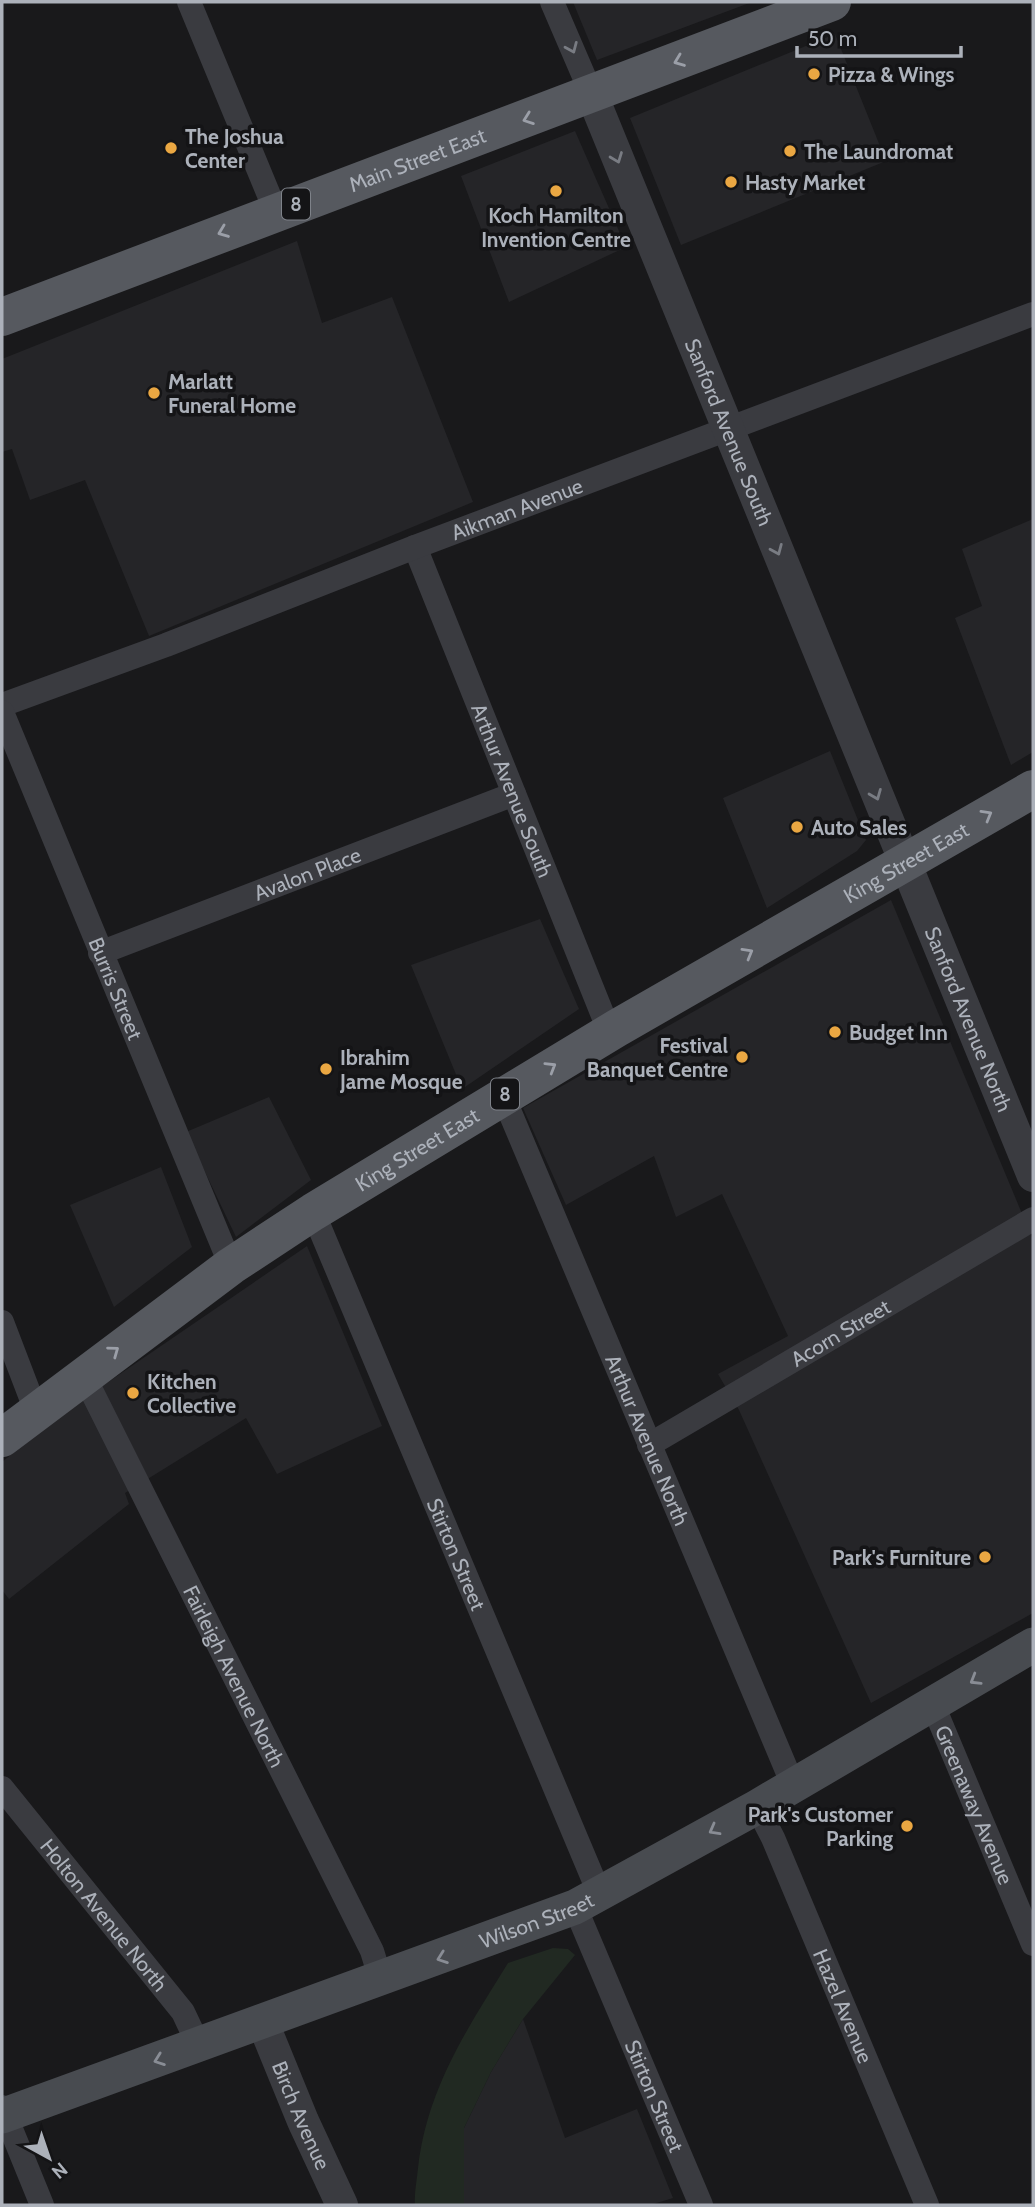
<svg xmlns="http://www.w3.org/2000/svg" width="1035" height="2207" font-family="Cabin,sans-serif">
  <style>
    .built { fill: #252528 }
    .green { fill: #212922 }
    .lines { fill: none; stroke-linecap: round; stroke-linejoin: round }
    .minor { stroke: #3a3b40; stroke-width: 24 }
    .tertiary { stroke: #3a3b40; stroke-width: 32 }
    .secondary { stroke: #484b50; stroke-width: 35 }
    .primary { stroke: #56595f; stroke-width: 38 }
    .oneway { stroke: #797c83 }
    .oneway2 { stroke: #9b9fa8 }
    .oneway3 { stroke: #898d95 }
    .poi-dot { fill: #eaa742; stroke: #141416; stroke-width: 2.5 }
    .labels { text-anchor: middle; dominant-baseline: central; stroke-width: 7; stroke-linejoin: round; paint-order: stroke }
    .shield { fill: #141416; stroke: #7e8289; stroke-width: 2 }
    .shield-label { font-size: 19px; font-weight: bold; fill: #acb1ba }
    .poi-label { font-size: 21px; font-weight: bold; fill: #acb1ba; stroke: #141416; text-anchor: start }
    .street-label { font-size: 21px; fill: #acb1ba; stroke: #141416 }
  </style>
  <rect width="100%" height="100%" fill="#19191b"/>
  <!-- built -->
  <path class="built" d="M573,2H752L597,60Z
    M835,34L886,161L681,245L630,118Z
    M575,131L626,247L509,302L461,176Z
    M297,241L322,323L392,297L473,502L149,636L85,480L30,500L12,449L2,452V359Z
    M1033,519V752L1011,765L955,618L982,606L962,549Z
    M830,751L866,840L857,851L767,908L723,798Z
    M891,900L1033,1240V1613L871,1703L739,1410L718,1374L788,1336L722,1194L676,1217L654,1156L566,1205L523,1108Z
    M540,919L579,1009L462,1089L411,965Z
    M269,1097L311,1180L236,1237L186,1132Z
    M161,1167L192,1247L114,1307L70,1205Z
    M307,1246L382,1426L277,1474L246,1418L125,1493L129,1504L9,1599L2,1590V1462L60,1415Z
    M523,2019L565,2138L637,2109L673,2198L650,2205H464V2128L491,2072Z"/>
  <!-- green -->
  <path class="green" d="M553,1948L568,1949L575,1955L523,2019L491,2072L464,2128V2205H415C414,2193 417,2180 418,2168C427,2089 467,2029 508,1963Z"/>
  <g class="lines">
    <!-- minor -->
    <g class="minor">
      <path d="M189,2L276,212"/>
      <path d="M552,2L592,95"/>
      <path id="s1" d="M415,547L610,1033"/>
      <path id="s2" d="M2,705L166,645L415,547L1033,314"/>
      <path id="s3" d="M2,712L231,1266"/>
      <path id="s4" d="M100,953L514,794"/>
      <path id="s5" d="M503,1096L793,1785"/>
      <path id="s6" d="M313,1212L600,1895"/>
      <path d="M2,1322L36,1411"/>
      <path id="s7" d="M83,1374L372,1951L381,1980"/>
      <path id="s8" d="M649,1445L1033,1219"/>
      <path id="s9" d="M933,1705L1033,1944"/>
      <path id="s10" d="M2,1788L183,2012L199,2046"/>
      <path id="s11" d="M757,1807L773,1838L927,2205"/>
      <path id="s12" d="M575,1907L701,2205"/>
      <path d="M2,2107L42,2205"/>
    </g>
    <!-- tertiary -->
    <g class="tertiary">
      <path id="s13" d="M592,95L1033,1176"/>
      <path id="s14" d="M263,2023L303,2121L342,2205"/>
    </g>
    <!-- secondary -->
    <path class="secondary" id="s15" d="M2,2116L575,1907L757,1807L1033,1645"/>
    <!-- primary -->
    <g class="primary">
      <path id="s16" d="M2,317L832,2"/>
      <path id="s17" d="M2,1438L231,1266L313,1212L617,1028L1033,789"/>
    </g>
  </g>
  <!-- one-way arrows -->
  <defs><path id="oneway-chevron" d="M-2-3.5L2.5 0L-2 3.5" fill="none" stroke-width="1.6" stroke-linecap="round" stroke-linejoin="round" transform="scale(1.75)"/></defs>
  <g class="oneway">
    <use href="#oneway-chevron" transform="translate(572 48) rotate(67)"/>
    <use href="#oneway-chevron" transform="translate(617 158) rotate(69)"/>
    <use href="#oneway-chevron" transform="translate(777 550) rotate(67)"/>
    <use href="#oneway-chevron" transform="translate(876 795) rotate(68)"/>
  </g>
  <g class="oneway2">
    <use href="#oneway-chevron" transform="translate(679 61) rotate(159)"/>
    <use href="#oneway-chevron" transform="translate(528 119) rotate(160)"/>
    <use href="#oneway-chevron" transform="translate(223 232) rotate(159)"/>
    <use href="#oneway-chevron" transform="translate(987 815) rotate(-30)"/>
    <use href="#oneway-chevron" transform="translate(748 953) rotate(-30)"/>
    <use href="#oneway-chevron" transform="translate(551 1067) rotate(-31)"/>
    <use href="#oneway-chevron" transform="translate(114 1351) rotate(-36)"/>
  </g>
  <g class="oneway3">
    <use href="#oneway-chevron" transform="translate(975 1680) rotate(149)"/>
    <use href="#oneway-chevron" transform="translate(714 1830) rotate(151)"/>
    <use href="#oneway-chevron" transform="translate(442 1958) rotate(160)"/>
    <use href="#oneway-chevron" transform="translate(159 2060) rotate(160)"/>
  </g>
  <!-- markers -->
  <g class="poi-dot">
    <circle cx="814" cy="74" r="7"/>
    <circle cx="171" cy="148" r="7"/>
    <circle cx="790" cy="151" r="7"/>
    <circle cx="731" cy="182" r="7"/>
    <circle cx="556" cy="191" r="7"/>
    <circle cx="154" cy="393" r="7"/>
    <circle cx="797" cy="827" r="7"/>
    <circle cx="835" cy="1032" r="7"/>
    <circle cx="742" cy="1057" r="7"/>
    <circle cx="326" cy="1069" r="7"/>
    <circle cx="133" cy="1393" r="7"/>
    <circle cx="985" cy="1557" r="7"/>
    <circle cx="907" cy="1826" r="7"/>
  </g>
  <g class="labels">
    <!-- shield labels -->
    <g class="shield">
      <rect x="282" y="188.5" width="28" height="31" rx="5"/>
      <rect x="491" y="1078.5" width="28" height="31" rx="5"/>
    </g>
    <g class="shield-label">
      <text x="296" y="204">8</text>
      <text x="505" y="1094">8</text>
    </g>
    <!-- poi labels -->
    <g class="poi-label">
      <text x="828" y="74">Pizza &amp; Wings</text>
      <text x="185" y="136">The Joshua<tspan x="185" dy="24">Center</tspan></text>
      <text x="804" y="151">The Laundromat</text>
      <text x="745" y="182">Hasty Market</text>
      <text x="556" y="215" text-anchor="middle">Koch Hamilton<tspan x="556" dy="24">Invention Centre</tspan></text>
      <text x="168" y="381">Marlatt<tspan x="168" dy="24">Funeral Home</tspan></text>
      <text x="811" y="827">Auto Sales</text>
      <text x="849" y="1032">Budget Inn</text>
      <text x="728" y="1045" text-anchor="end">Festival<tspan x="728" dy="24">Banquet Centre</tspan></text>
      <text x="340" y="1057">Ibrahim<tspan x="340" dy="24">Jame Mosque</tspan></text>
      <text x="147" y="1381">Kitchen<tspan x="147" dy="24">Collective</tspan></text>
      <text x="971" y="1557" text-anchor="end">Park's Furniture</text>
      <text x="893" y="1814" text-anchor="end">Park's Customer<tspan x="893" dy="24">Parking</tspan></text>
    </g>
    <!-- street labels -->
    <g class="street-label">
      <text stroke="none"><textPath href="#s16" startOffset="444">Main Street East</textPath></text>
      <text stroke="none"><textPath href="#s13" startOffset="364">Sanford Avenue South</textPath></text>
      <text stroke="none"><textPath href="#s2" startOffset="551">Aikman Avenue</textPath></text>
      <text stroke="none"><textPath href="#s1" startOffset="262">Arthur Avenue South</textPath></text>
      <text stroke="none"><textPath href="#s17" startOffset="1073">King Street East</textPath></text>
      <text stroke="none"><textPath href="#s4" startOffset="222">Avalon Place</textPath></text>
      <text stroke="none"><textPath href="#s3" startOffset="299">Burris Street</textPath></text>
      <text stroke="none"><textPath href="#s13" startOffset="998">Sanford Avenue North</textPath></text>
      <text stroke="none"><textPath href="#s17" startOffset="506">King Street East</textPath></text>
      <text stroke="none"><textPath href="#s8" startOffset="222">Acorn Street</textPath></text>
      <text stroke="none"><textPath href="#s5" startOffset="373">Arthur Avenue North</textPath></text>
      <text stroke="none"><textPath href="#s6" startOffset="371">Stirton Street</textPath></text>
      <text stroke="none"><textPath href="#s7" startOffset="338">Fairleigh Avenue North</textPath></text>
      <text stroke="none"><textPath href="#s9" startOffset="108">Greenaway Avenue</textPath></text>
      <text stroke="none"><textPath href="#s10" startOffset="163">Holton Avenue North</textPath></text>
      <text stroke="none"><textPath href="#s15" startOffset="569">Wilson Street</textPath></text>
      <text stroke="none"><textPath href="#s11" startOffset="217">Hazel Avenue</textPath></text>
      <text stroke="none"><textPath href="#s12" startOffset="205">Stirton Street</textPath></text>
      <text stroke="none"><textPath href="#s14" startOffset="100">Birch Avenue</textPath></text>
    </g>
  </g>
  <!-- border -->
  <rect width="1035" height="2207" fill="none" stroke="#acb1ba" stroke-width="7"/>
  <!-- north arrow -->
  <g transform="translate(49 2158) rotate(140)" stroke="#141416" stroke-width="5" paint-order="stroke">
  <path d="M0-5L12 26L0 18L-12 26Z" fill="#acb1ba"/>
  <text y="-10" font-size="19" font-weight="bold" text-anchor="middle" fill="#acb1ba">N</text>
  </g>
  <!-- scale -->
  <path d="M797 46v10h164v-10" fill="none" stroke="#acb1ba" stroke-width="3.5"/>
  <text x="808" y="46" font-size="21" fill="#acb1ba" stroke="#141416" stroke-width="5" paint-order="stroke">50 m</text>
</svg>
